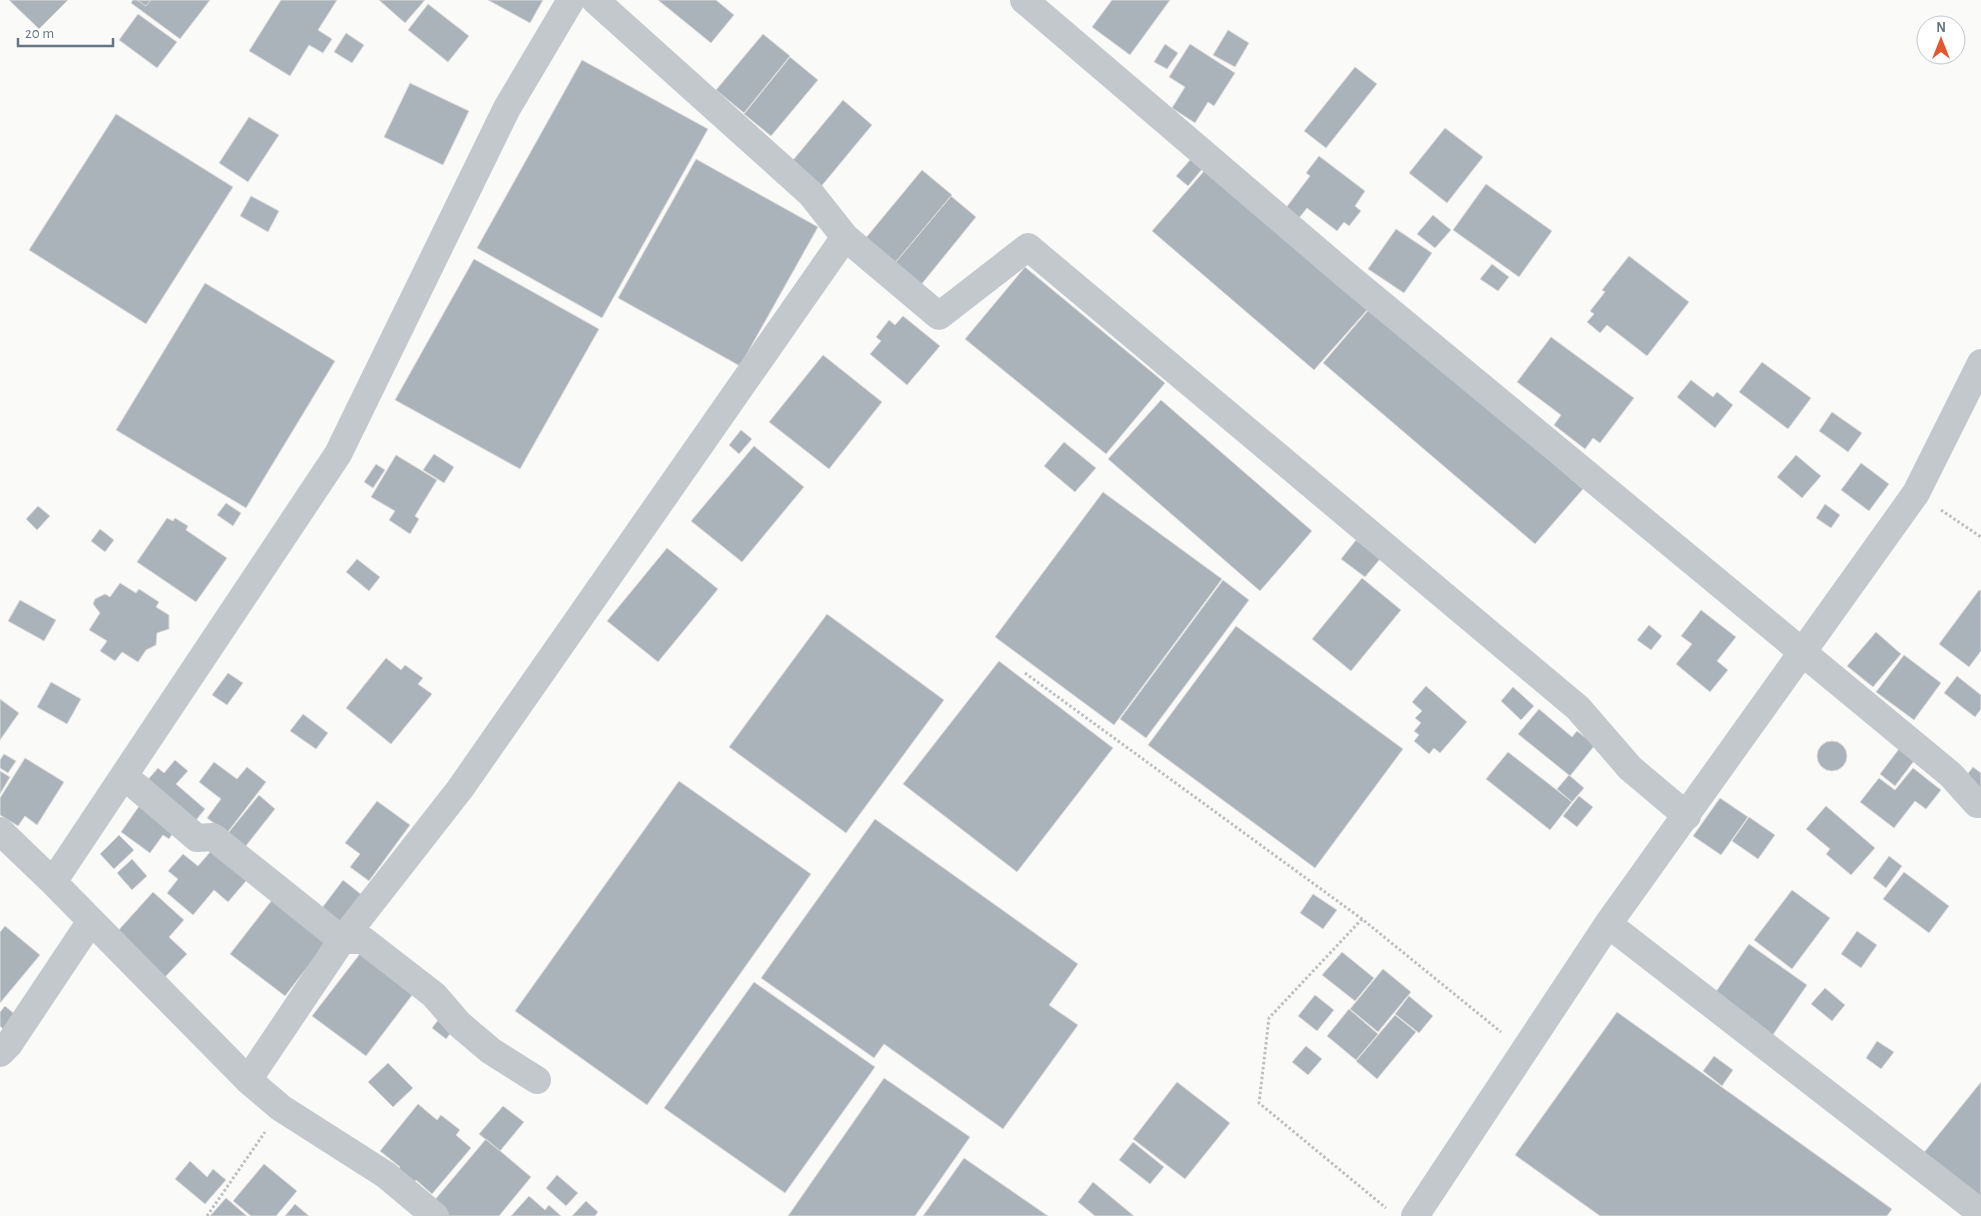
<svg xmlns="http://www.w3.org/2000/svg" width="1981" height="1216" font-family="'Alegreya Sans',sans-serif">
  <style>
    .building { fill: #aab3b9; stroke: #dcdcda }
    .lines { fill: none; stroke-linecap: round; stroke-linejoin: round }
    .path { stroke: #bbbfc2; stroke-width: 3; stroke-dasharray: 2.5 2.5; stroke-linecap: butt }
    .street { stroke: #c3c8cc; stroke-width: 28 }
  </style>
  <rect width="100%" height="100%" fill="#fafaf8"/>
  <!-- building -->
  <path class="building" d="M9,0H68L39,29Z
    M133,0H210L180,39L131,3Z
    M137,0H151L146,6Z
    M281,0H337L318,30L332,39L323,53L309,45L290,76L249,51Z
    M379,0H425L405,23Z
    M488,0H543L530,23Z
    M658,0H716L734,15L711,43Z
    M1112,0H1170L1130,55L1092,27Z
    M428,4L469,36L448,62L408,30Z
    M138,14L177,42L157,68L119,40Z
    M1228,30L1249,43L1235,67L1213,55Z
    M346,33L364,45L352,63L334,52Z
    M763,34L790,56L744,113L716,90Z
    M1165,44L1178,53L1167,69L1154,62Z
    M1190,44L1235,73L1214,106L1208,102L1195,123L1172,108L1185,87L1169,77Z
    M790,57L818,80L771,136L744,114Z
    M582,60L708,129L602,318L477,248Z
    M1355,67L1377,84L1326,148L1304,131Z
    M410,83L469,111L443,165L384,137Z
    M843,100L872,125L819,189L789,165Z
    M116,114L233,187L146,324L29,250Z
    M249,117L279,135L248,182L219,163Z
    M1445,128L1483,157L1447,203L1409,173Z
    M1319,156L1365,191L1355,206L1361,211L1349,226L1344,222L1337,231L1307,208L1295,223L1282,213L1310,176L1306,173Z
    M696,159L818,227L740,366L618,298Z
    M1191,159L1203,168L1188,186L1176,176Z
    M922,170L952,195L890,269L860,245Z
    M1205,170L1368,309L1314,370L1152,231Z
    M1486,184L1552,231L1519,277L1453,230Z
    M251,196L279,211L268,232L240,216Z
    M951,196L976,217L916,291L889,270Z
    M1433,215L1451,230L1435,248L1417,234Z
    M1396,229L1432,253L1404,293L1368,269Z
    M1629,256L1689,302L1647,356L1607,325L1600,333L1587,322L1594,314L1590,311L1605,292L1602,290Z
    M474,259L599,329L520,469L395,400Z
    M1492,264L1509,277L1498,291L1480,279Z
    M1025,267L1165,383L1106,454L965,339Z
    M205,283L335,361L246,508L116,430Z
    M1371,307L1583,489L1535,544L1323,363Z
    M903,316L940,346L907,385L870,354L881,341L876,337L889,320L895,325Z
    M1551,337L1634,398L1600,443L1593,438L1585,449L1554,425L1561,415L1517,382Z
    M823,355L882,402L829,469L769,422Z
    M1762,362L1811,398L1788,429L1739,392Z
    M1691,380L1713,397L1717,392L1733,405L1715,428L1677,397Z
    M1161,400L1312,531L1260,591L1108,459Z
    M1832,412L1862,433L1848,452L1819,431Z
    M741,430L752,439L739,454L729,445Z
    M1064,442L1096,468L1075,492L1044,466Z
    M754,446L804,487L742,562L691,521Z
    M434,454L454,467L444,483L423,470Z
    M396,455L437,480L415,516L419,519L410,534L389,520L395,511L371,497Z
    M1796,455L1821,476L1802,498L1777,477Z
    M1861,463L1889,484L1869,511L1841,490Z
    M376,464L385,470L373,488L364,482Z
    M1103,492L1222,579L1114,725L995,637Z
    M226,503L241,513L233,526L217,515Z
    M1825,504L1840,515L1831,528L1816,518Z
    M38,506L50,516L37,530L26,519Z
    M167,518L173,521L175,518L188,526L186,530L227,558L196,602L137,562Z
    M100,529L114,540L105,552L91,541Z
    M1356,540L1380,559L1365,577L1341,559Z
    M667,548L718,589L658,662L607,621Z
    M357,559L380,577L369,591L346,572Z
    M1362,578L1401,610L1351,671L1312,639Z
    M1223,580L1249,600L1146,738L1120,719Z
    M120,583L136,593L139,589L159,602L156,607L169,615V629L157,633L156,645L146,650L138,662L122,652L115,661L100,651L107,641L89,630L100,613L93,604L95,599L105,594L110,597Z
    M1979,590L1981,591V651L1969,667L1939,644Z
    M20,600L56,620L44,641L8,621Z
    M1701,610L1736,637L1717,661L1728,670L1710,692L1676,664L1692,644L1681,636Z
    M827,614L944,700L846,833L729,747Z
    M1649,625L1662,636L1651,650L1637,640Z
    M1236,626L1403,749L1315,868L1148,745Z
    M1876,632L1901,654L1873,687L1847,666Z
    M1904,655L1941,683L1914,720L1876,692Z
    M386,658L401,670L405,665L423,678L418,684L432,694L391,744L346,708Z
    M999,661L1113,748L1017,872L903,784Z
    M228,673L243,683L227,705L212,695Z
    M1957,676L1981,695V709L1975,717L1944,693Z
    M51,682L81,699L67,724L37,707Z
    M1426,686L1467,722L1440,753L1434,748L1429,754L1414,741L1419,735L1414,731L1421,723L1415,718L1422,711L1412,702Z
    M1513,687L1534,706L1521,720L1501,701Z
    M0,699L19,713L0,740Z
    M1539,709L1572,737L1577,731L1595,745L1570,776L1518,734Z
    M303,714L328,733L316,749L290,731Z
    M1817 756a15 15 0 1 1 30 0a15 15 0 1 1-30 0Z
    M1902,745L1917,757L1895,786L1880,774Z
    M1508,752L1572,802L1550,830L1486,779Z
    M4,754L16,761L8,773L0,768V760Z
    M25,758L64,782L37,825L25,816L18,826L0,815V798Z
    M175,760L188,771L176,784L205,809L192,825L144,784L158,768L164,773Z
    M214,762L237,779L247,767L266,782L227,833L207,818L221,799L199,782Z
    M1973,767L1981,773V789L1962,781Z
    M1913,768L1941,790L1926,809L1915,801L1894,828L1860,802L1879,778L1895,790Z
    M0,771L10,777L0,794Z
    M1569,775L1584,788L1572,802L1557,789Z
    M679,781L811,874L647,1105L515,1011Z
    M259,795L275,809L245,847L228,833Z
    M1579,796L1593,807L1577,827L1563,816Z
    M1720,798L1748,817L1721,855L1693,836Z
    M377,801L410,825L369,881L350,867L360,854L345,843Z
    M142,802L177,827L169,839L163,835L150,853L121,832Z
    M1826,806L1875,848L1851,875L1826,854L1830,849L1806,829Z
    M1749,817L1775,835L1758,859L1732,841Z
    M875,819L1078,964L1049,1005L1078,1025L1003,1129L884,1044L874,1058L761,978Z
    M119,835L134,850L114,869L100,854Z
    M217,844L252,874L228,902L214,890L193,915L167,893L178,879L168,871L183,854L198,866Z
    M1889,856L1902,866L1886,888L1873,878Z
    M132,859L147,876L132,890L117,873Z
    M1904,872L1949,906L1929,933L1883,899Z
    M343,880L362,895L340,921L322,908Z
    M1792,890L1830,918L1792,969L1754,940Z
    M153,892L184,920L169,937L187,954L165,977L116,933Z
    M1313,894L1337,910L1323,929L1300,913Z
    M272,900L326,943L285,996L230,954Z
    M5,926L40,955L0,1003V932Z
    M1857,931L1877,945L1861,968L1841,954Z
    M1749,944L1807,985L1770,1039L1711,999Z
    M366,946L419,986L366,1056L312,1016Z
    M1342,952L1374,978L1355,1001L1322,975Z
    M1383,969L1411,992L1378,1032L1350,1009Z
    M754,982L875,1067L785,1193L664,1108Z
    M1825,988L1845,1005L1832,1021L1811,1004Z
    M1315,995L1334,1010L1317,1031L1298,1016Z
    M1409,996L1433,1016L1419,1033L1395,1014Z
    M5,1006L18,1017L5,1031L0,1026V1012Z
    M1349,1009L1378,1034L1356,1060L1327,1036Z
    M1617,1012L1892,1209L1887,1216H1600L1515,1155Z
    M442,1015L456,1026L446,1039L432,1028Z
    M1395,1015L1416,1032L1377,1079L1356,1061Z
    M1877,1041L1894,1052L1881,1069L1866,1058Z
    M1306,1046L1322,1059L1308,1075L1292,1062Z
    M1714,1056L1733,1070L1722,1086L1703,1071Z
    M388,1063L413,1088L393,1107L368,1082Z
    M884,1078L970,1137L915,1216H788Z
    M1177,1082L1230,1123L1185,1179L1133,1139Z
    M1981,1082V1202L1922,1155Z
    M418,1104L437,1120L441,1115L460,1130L456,1135L471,1148L432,1194L416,1180L411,1187L395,1173L400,1167L380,1151Z
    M503,1106L524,1122L500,1151L479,1134Z
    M486,1139L531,1177L499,1216H449L433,1202Z
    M1133,1142L1164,1167L1150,1184L1119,1160Z
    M964,1158L1048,1216H923Z
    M190,1161L207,1177L213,1169L226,1180L205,1204L175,1179Z
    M264,1164L297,1191L276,1216H251L233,1201Z
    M557,1175L578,1193L566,1206L546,1188Z
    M1093,1182L1134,1216H1095L1078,1202Z
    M529,1196L545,1210L549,1205L561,1216H511Z
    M226,1198L247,1216H210Z
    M586,1201L598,1212L595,1216H572Z
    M295,1204L309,1216H285Z"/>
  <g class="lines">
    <!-- path -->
    <path class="path" d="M1941,510L1981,537
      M1025,673L1362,919L1501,1032
      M1362,919L1269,1018L1259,1103L1386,1208
      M207,1216L265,1132"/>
    <!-- street -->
    <path class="street" d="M595,0L811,194L845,237L939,316L1028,247L1578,708L1630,768L1687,816
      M1024,0L1346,275L1951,775L1977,804
      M124,776L197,838L213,837L342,940H363L434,995L459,1024L491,1051L537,1080
      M0,831L53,882
      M1608,924L1981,1213
      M0,1053L9,1044L91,921
      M248,1080L342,940L460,789L845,237
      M435,1216L386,1175L281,1108L248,1080L53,882L338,454L507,108L571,0
      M1415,1216L1608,924L1916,493L1981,363"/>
  </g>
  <!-- north arrow -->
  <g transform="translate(1941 40)"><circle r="24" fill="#ffffff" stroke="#c1c8cd"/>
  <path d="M0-4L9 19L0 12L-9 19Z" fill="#e4572e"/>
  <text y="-8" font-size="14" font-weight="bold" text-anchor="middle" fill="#657683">N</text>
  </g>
  <!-- scale -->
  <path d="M18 38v8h95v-8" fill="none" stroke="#657683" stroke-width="2.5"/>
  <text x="25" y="38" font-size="15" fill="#657683" stroke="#ffffff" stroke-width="4" paint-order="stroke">20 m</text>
</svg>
